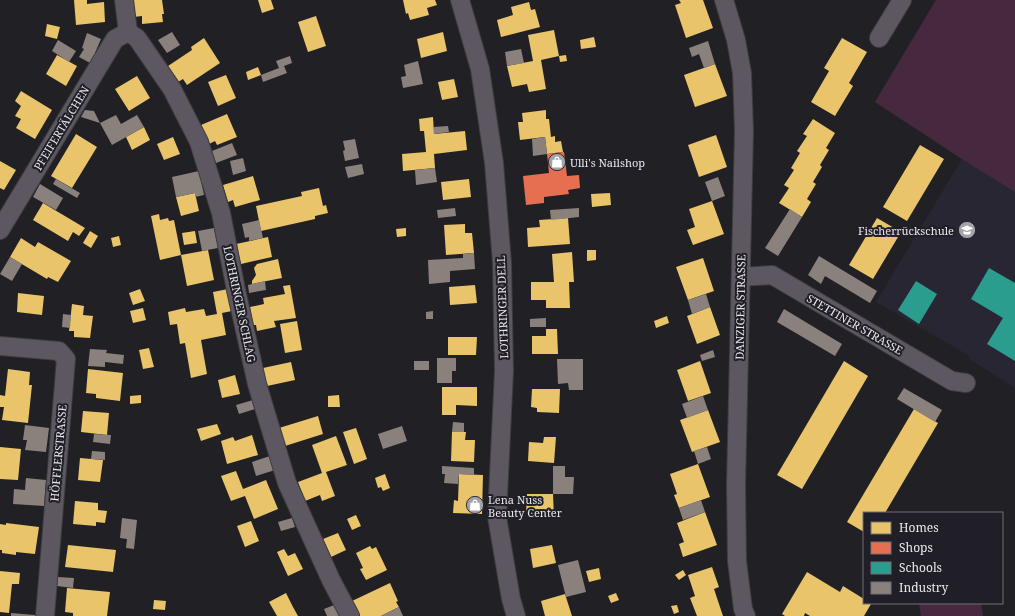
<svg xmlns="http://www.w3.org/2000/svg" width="1015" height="616" font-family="'Noto Serif',serif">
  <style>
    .built { fill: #282633 }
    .green { fill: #47293f }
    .homes { fill: #e9c46a }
    .shops { fill: #e76f51 }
    .schools { fill: #2a9d8f }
    .industry { fill: #8a817c }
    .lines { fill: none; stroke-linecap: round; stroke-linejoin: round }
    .minor-casing { stroke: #3e3e40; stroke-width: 20 }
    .minor { stroke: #5d5761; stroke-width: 18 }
    .labels { text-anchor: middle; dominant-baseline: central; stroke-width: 4; stroke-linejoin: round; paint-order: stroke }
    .street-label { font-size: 11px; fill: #e9e8ee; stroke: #201f27 }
    .poi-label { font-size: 11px; fill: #e9e8ee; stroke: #201f27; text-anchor: start }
  </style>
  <rect width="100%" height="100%" fill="#212125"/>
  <!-- built -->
  <path class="built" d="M936,0H1015V388L971,360L968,355L876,302L962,159L875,102Z"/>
  <!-- green -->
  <path class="green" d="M936,0H1015V192L962,159L875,102Z
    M919,603H981L983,616H921Z"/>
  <!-- homes -->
  <path class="homes" d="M74,0H87V4L104,2L105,22L76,25Z
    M132,0H162L164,14H162L163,22L142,24V16L134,17Z
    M258,0H271L274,9L262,13Z
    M403,0H435L437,5L427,8L429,15L410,20L408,13L406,14Z
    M679,0H703L713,28L686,38L675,5L681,3Z
    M529,2L531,10L535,9L540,27L501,37L497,20L513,15L511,7Z
    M316,16L326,46L308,52L298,22Z
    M47,24L60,27L57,39L45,36Z
    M554,30L559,56L541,60L546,89L529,92L527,84L512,87L507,66L533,61L528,35Z
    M443,32L447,51L421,58L417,39Z
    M594,37L596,47L581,49L580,40Z
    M204,38L220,63L187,85L183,79L178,82L168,66L192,50L191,47Z
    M842,38L867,52L849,83L853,86L835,116L811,102L829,71L824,68Z
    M57,55L77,66L66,86L46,74Z
    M566,55L567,61L560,62L559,56Z
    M715,64L727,96L695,107L684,75Z
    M258,67L261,75L248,80L246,72Z
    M226,75L236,98L218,106L208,82Z
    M137,76L150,98L129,111L115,89Z
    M454,79L458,97L442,100L438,82Z
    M21,91L52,110L35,139L16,128L21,119L15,116L21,106L15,101Z
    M546,110V119H549L551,137L555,136V142L561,141L563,152L547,154L545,137L520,140L518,122H523L522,113Z
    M227,114L237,137L217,145L215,141L209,144L201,125Z
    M433,117L434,134L465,131L467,150L434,154L435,168L403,171L402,154L426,152L424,131H420L419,119Z
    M813,119L835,133L826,148L829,150L820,165L822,167L813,182L816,184L807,199L811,202L802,217L779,203L789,188L784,185L794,170L791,168L800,153L797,151L807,136L803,134Z
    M144,127L150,140L132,150L126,137Z
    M76,134L97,147L72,188L51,176Z
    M716,135L727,167L699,177L688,145Z
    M173,137L180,154L164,160L157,144Z
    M920,145L944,159L907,221L883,207Z
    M0,161L16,170L4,190L0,188Z
    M253,176L260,200L235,207L233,200L228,202L223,185Z
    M469,179L471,197L443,200L441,182Z
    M319,188L323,206L326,205L328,213L315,216V219L261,231L256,206L302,196L301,192Z
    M195,193L199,211L181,216L176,197Z
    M610,193L611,205L592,207L591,194Z
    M712,201L724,234L693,245L687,230L695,227L689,209Z
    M43,203L85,228L79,236L73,232L68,241L33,220Z
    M159,214L160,220L168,218L169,221L174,220L181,255L160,260L151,216Z
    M568,218L570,244L528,247L527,228L540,227L539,220Z
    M877,218L901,232L873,279L849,265Z
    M465,224V233H472L474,253L446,255L444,225Z
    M406,228V236L397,237L396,229Z
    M90,231L98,236L91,248L83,243Z
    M195,231L197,243L184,245L182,233Z
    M119,236L121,245L113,247L111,238Z
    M268,237L272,257L241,264L236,244Z
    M21,238L35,247L38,242L71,261L58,282L48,277L47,279L10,257Z
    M208,250L214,280L187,286L181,255Z
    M587,250H596V260L587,261Z
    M572,252L574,282H569L570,308H546V300H531V282H554L552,254Z
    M703,258L714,291L688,300L676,267Z
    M278,259L282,278L252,284V281L256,275L254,268L257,264Z
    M290,285L296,318L274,321L276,327L257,331L256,325H253L250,307L264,304L263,298L285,294L283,286Z
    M475,285L477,303L450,305L449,287Z
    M140,289L145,301L133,305L129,293Z
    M228,289L232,311L222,313L226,335L201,340L207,374L191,378L185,343L180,344L177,324L170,325L168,312L185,308L186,312L204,309L206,316L217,314L213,292Z
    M18,293L44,296L42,315L17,312Z
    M72,304L84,306L83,315L93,316L90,338L74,337V331H69Z
    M710,307L720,335L697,344L687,316Z
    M143,308L146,320L133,323L130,311Z
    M667,316L669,323L656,328L654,321Z
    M297,321L302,350L285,353L280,324Z
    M546,329H557L558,354H532V336H546Z
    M448,337H477L476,355H448Z
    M149,348L154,367L143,369L139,350Z
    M700,361L711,393L688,401L677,370Z
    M844,361L868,376L802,489L777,475Z
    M291,362L295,380L267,386L263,368Z
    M8,369L30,372L29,385H32L28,423L2,420L4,407H0V395L5,396Z
    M88,369L123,373L120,401L96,398V394L86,393Z
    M235,375L240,394L222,398L218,380Z
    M442,387H477V406L456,405V415H442Z
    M532,389H560L559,413L537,412V408L531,407Z
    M141,395V403L130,404V396Z
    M339,395L340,407H328V396Z
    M914,409L938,423L885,513H864V532L847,522Z
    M708,410L720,442L692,452L680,420Z
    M83,411L109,413L107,435L81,432Z
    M318,416L323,434L285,446L279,428Z
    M217,424L221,434L201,441L197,429Z
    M356,428L367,459L354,464L343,432Z
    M452,432H466L465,440H475L474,462L451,461Z
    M252,435L258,455L227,464L221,441L233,437L235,441Z
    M336,436L347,465L326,472L335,496L322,501L320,495L305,501L298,482L322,473L312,445Z
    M544,437H556L554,463L528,461L529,442L543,443Z
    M0,447L21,449L18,480L0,479Z
    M80,458L103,460L100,482L78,480Z
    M698,464L710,497L679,508L674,495L677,494L670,474Z
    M236,471L243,489L266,480L278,509L254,519L245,496L231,501L221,476Z
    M385,474L390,488L383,491L381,487L378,488L375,478Z
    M459,474L483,475L482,514L453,513L454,500L458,501Z
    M527,494H553L554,517H542V514H526Z
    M75,501L98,503V510L107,511L105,523L96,522V526L73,524Z
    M705,512L717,545L683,557L679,544L684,542L677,523Z
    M356,515L361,526L352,530L347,519Z
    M251,521L259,541L245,547L237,526Z
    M6,523L39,527L35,554L16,552V555L2,553V550H0V524L6,525Z
    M338,533L346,550L331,557L323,539Z
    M68,545L116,550L113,572L65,567Z
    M552,545L556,563L533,568L530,549Z
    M370,546L372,549L376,547L387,570L366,580L360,569L363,568L356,553Z
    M284,549L288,556L295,553L303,569L288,576L277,552Z
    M712,567L719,587L714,589L723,616H697L690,598L695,596L688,575Z
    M599,568L601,579L589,582L586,571Z
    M683,570L686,575L679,580L675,575Z
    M0,571L20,573L19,584H12L9,613L0,612Z
    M807,572L840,592L843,586L864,599V603L871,604L864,616H810L805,613L804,616H785L782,614Z
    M390,583L398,601L396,602L399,607L381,616H360L352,601Z
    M67,588L110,592L107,616H73V613L65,612Z
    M286,593L293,607L298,616H277L269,602Z
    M616,593L619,600L611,603L608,596Z
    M565,594L572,616H545L541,601Z
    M154,600L166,601L165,610L153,609Z
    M677,605L679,612L674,614L671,606Z"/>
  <!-- shops -->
  <path class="shops" d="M563,152H564L567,176L579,175L580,188L568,190L569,194L544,197V203L526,205L523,176L549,173L547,154Z"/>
  <!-- schools -->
  <path class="schools" d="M989,268L1015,283V361L987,344L1003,318L971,299Z
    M916,281L937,294L919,324L898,310Z"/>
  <!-- industry -->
  <path class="industry" d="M172,32L180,45L167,53L158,40Z
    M87,33L101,39L95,53L97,54L92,64L79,57L84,49L82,48Z
    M58,40L76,51L69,62L52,51Z
    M708,41L715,64L704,68L699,54L692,57L689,48Z
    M521,49L524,63L507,66L505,52Z
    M290,56L292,63L284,66L287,73L263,82L261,75L279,68L276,61Z
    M418,61L423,84L403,88L401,77L406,76L404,65Z
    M85,110L94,111L100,123L81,117Z
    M116,115L121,124L137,115L144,127L112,145L100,123Z
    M448,126L449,132L434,134V127Z
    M545,137L547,154L533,156L532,139Z
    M355,139L359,158L345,161L343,151L345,150L343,141Z
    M232,143L237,155L216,163L212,151Z
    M243,158L246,171L233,175L230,161Z
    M362,164L364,174L348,178L345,167Z
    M435,168L437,182L416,185L415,170Z
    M199,171L204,195L195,197V193L176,197L172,177Z
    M718,177L725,196L712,201L705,182Z
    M56,179L80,193L77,198L53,184Z
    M40,184L63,198L56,210L33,197Z
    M455,208L456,216L438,218L437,210Z
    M579,208V217L551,220L550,210Z
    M790,209L802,217L778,256L765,248Z
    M259,220L263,238L249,241V237L245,238L242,224Z
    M214,228L218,248L202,251L198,231Z
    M474,253L475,269L450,271V282L429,284L428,260L463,258V254Z
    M819,256L877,291L870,303L825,276L821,284L808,275Z
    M10,257L22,264L12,281L0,274Z
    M265,281L266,290L249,293L248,285Z
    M706,294L710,307L692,314L688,300Z
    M784,309L842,344L835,356L777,322Z
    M433,311V319H426V312Z
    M63,314L71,315L70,328L62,327Z
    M546,318V327H530V319Z
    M90,349L107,350L106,353L124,355L123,364L105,362V367L88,366Z
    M713,350L715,357L702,361L700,355Z
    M437,358H456V371H452V383H437Z
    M557,359H583V390H569L568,383L558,384Z
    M414,361H429V370H414Z
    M904,388L942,410L935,422L897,399Z
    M703,396L708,410L687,418L682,404Z
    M253,400L255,409L239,414L236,405Z
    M453,422L464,423V432H452Z
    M25,425L49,428L46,452L25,450L27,440H23Z
    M402,426L407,441L383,449L378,434Z
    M94,434L111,435L110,444L93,442Z
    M707,447L711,459L698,464L694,451Z
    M92,451L105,452V460L91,459Z
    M270,456L275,470L256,476L252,462Z
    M442,466L474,468V475L459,474L458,484L444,483L445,474H442Z
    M553,466H565V477H574L573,494H553Z
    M26,478L46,480L44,506L13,504L14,489L25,490Z
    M701,500L705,512L683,520L679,508Z
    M122,518L137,520L134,549L126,548L127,539L120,538Z
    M292,518L295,527L281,531L278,522Z
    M578,560L586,592L566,597L558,565Z
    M58,577L74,578L73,588L57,586Z
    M334,605L339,616H327L324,609Z
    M399,607L403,616H381Z
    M11,613L35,615V616H11Z"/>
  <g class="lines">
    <defs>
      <path id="minor" d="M124,0L128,32L137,38L172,89L199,142L221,213L236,290L257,384L287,483L331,580L350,616
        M460,0L480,69L494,163L502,263L504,371L497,517L511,599L516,616
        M724,0L736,40L742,73L744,131L736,485L737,561L743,609L746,616
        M879,38L902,0
        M0,230L115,39L128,32
        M741,277L772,275L952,381L966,383
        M0,346L59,351L66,359L45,616"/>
    </defs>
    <!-- minor casing -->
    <use href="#minor" class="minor-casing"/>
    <!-- minor -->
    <use href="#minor" class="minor"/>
  </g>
  <!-- icons -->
  <defs>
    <symbol id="shop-disc" viewBox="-11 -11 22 22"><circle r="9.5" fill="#a3a2a8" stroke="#201f27"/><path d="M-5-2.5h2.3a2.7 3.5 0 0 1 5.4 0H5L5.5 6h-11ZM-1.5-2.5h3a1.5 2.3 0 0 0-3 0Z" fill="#fff"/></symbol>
    <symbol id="school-disc" viewBox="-11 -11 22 22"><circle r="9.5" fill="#a3a2a8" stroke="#201f27"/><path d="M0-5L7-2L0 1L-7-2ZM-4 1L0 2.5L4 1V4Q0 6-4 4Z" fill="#fff"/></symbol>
  </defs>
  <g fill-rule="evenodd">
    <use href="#shop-disc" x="547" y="152" width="20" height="20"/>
    <use href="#school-disc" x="957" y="220" width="20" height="20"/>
    <use href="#shop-disc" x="465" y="495" width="20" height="20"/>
  </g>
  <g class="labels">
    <!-- street labels -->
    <g class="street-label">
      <text transform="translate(61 128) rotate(-59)">PFEIFERTÄLCHEN</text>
      <text transform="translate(240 304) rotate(78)">LOTHRINGER SCHLAG</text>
      <text transform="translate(502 307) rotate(-92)">LOTHRINGER DELL</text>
      <text transform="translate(740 307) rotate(-89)">DANZIGER STRASSE</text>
      <text transform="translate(855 324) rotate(30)">STETTINER STRASSE</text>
      <text transform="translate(58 453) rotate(-85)">HÖFFLERSTRASSE</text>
    </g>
    <!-- poi labels -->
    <g class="poi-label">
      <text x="570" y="162">Ulli's Nailshop</text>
      <text x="954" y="230" text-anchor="end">Fischerrückschule</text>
      <text x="488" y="499">Lena Nuss<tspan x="488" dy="13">Beauty Center</tspan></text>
    </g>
  </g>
  <!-- legend -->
  <rect x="863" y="512" width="140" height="92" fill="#201f27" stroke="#706f77"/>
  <rect x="871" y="522" width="20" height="12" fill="#e9c46a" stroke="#706f77"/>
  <text x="899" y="532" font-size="12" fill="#e9e8ee">Homes</text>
  <rect x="871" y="542" width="20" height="12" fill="#e76f51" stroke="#706f77"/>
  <text x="899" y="552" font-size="12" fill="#e9e8ee">Shops</text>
  <rect x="871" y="562" width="20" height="12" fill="#2a9d8f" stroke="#706f77"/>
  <text x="899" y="572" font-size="12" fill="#e9e8ee">Schools</text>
  <rect x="871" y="582" width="20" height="12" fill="#8a817c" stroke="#706f77"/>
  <text x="899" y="592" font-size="12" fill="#e9e8ee">Industry</text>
</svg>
